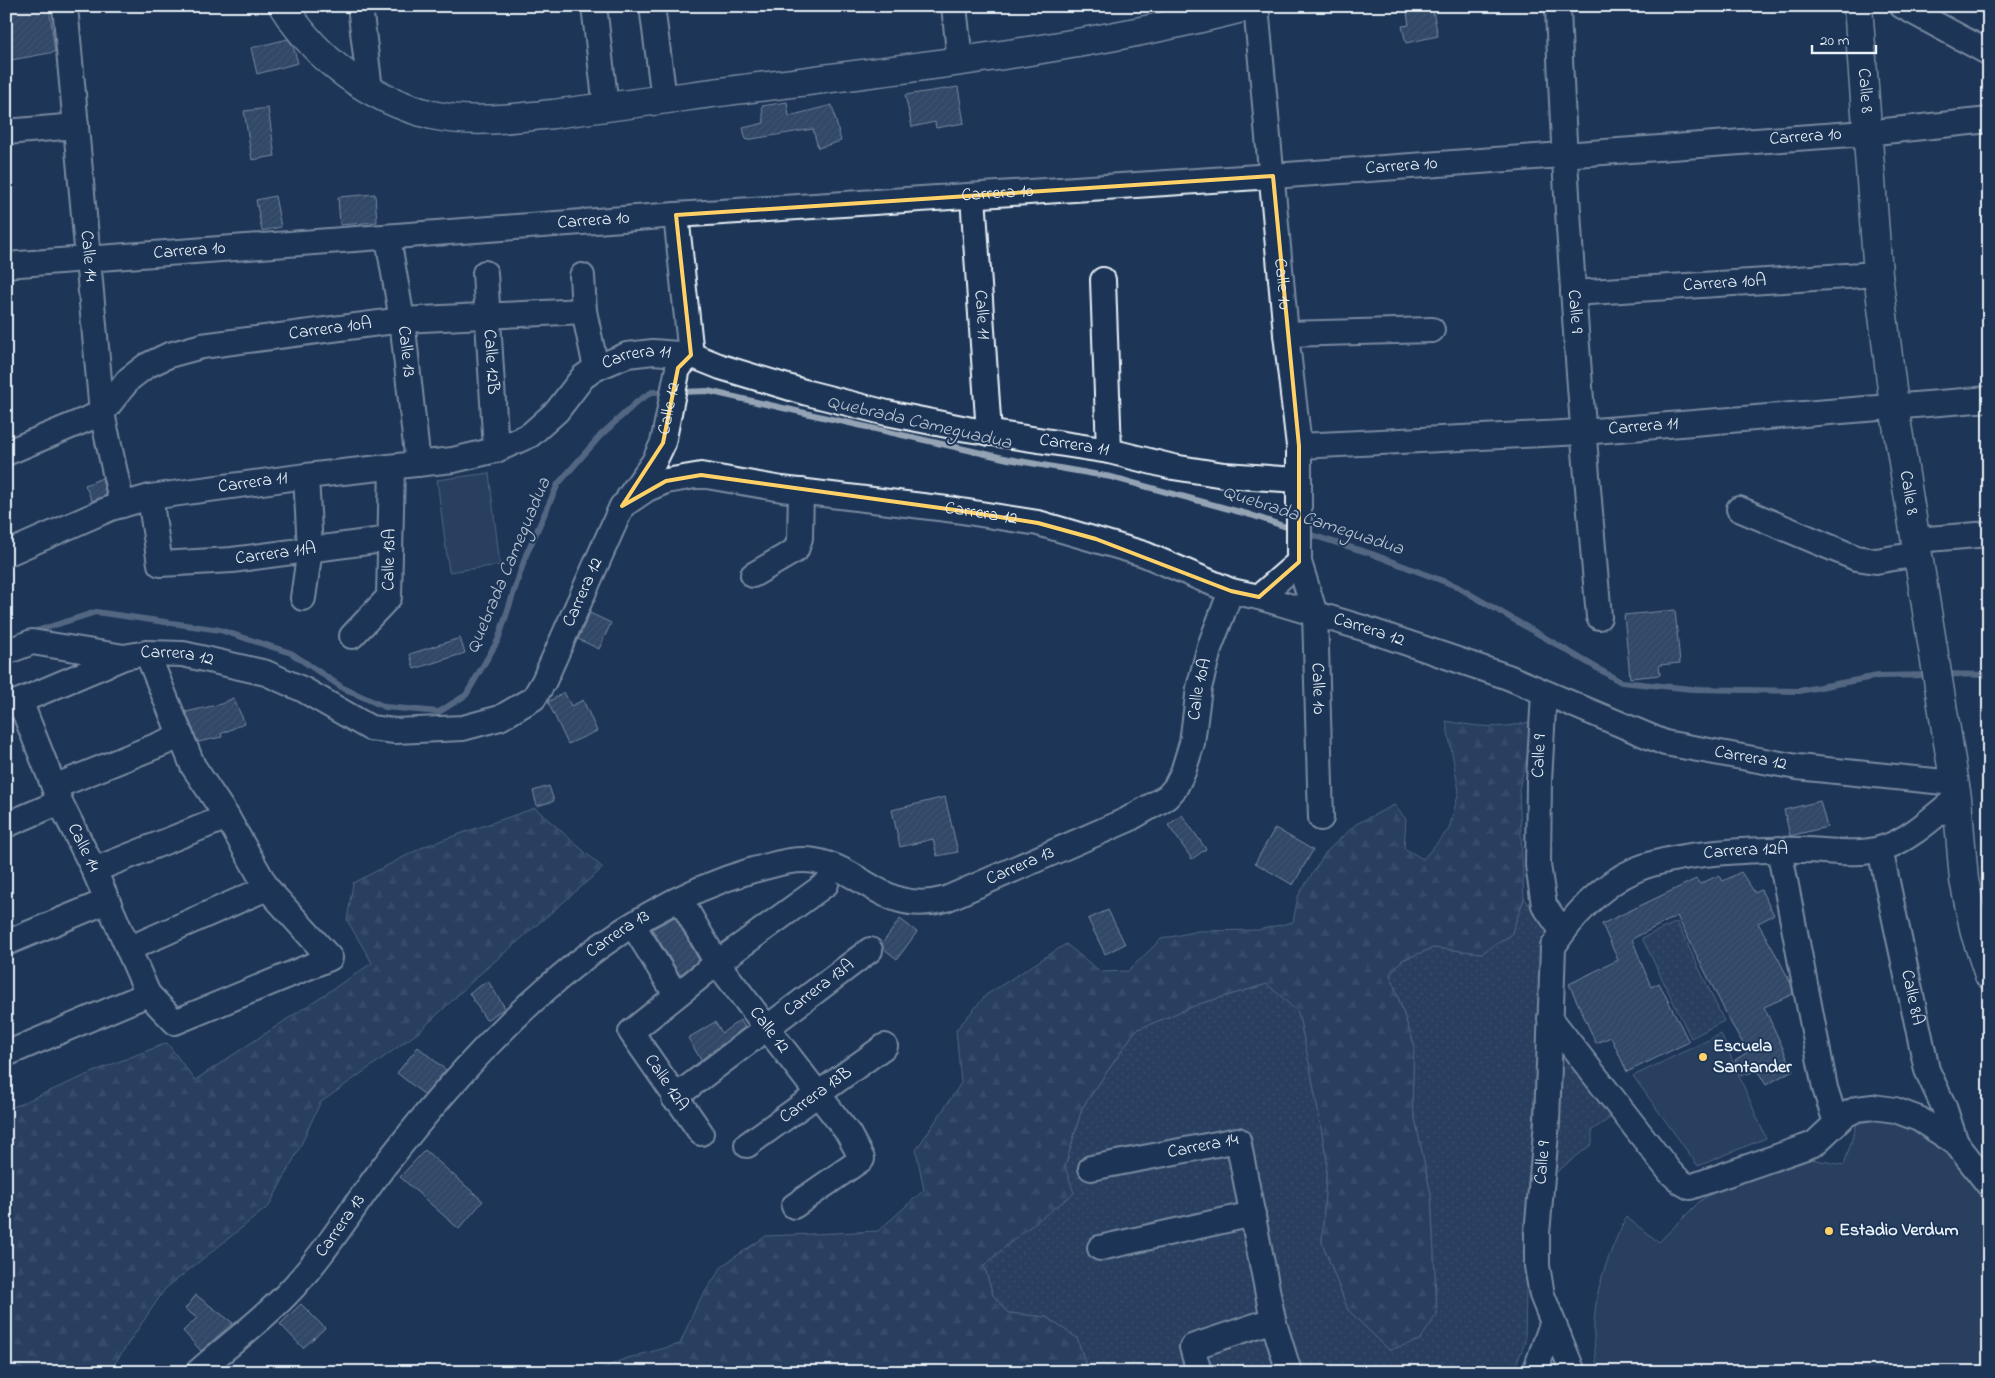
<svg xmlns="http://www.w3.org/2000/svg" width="1995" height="1378" font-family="'Indie Flower',sans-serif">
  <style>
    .green { fill: url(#green-dots); stroke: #909fb2 }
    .forest { fill: url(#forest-firs); stroke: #909fb2 }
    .pitch { fill: #374d6c; stroke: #909fb2 }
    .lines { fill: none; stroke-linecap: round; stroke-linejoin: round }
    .stream { stroke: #95a4b5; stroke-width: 6 }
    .building { fill: url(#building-hatch); stroke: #e8f1f8 }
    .minor-casing { stroke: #e8f1f8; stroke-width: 28 }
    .major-casing { stroke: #e8f1f8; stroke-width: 31 }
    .minor { stroke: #1d3557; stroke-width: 24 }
    .major { stroke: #1d3557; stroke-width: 28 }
    .marked { fill: none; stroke: #ffd166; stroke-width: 4; stroke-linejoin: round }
    .poi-dot { fill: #ffd166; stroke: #1d3557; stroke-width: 2 }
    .labels { text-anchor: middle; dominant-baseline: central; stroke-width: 4; stroke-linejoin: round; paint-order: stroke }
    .street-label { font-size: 18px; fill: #e8f1f8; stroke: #1d3557 }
    .poi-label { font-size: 18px; font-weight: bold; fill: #e8f1f8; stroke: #1d3557; text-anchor: start }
    .water-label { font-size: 19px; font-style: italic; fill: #b7c4d1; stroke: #1d3557 }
  </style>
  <defs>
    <pattern id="green-dots" width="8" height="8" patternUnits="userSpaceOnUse" patternTransform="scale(1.25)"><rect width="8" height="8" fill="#374d6c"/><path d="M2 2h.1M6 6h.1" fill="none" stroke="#546782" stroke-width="1.8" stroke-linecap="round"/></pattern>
    <pattern id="forest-firs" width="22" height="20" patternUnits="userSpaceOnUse" patternTransform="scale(1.25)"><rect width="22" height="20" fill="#374d6c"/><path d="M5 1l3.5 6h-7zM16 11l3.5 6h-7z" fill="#546782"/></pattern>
    <pattern id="building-hatch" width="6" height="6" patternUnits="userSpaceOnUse" patternTransform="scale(1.25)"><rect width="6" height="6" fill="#495e7a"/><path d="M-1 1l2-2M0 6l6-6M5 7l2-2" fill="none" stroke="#63768e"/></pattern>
  </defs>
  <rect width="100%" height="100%" fill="#1d3557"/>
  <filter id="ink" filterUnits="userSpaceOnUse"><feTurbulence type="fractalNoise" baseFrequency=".02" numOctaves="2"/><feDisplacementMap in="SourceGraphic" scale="10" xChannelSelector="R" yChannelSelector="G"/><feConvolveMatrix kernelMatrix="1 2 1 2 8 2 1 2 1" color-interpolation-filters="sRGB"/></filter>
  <g filter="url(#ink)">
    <!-- green -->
    <path class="green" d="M1524,898L1550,933L1542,954L1527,1234L1525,1343L1513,1372H1088L1077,1338L1046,1317L1008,1313L993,1295L984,1266L1014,1239L1065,1167L1082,1108L1136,1030L1199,1004L1267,984L1298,1011L1310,1067L1327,1161L1322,1242L1348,1310L1389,1350L1437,1314L1431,1195L1412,1104L1414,1044L1390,973L1402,960L1433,948L1482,953L1511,935Z
      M1677,922L1724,1021L1691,1038L1642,938Z
      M1559,1047L1613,1116L1592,1130V1144L1553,1175Z"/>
    <!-- forest -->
    <path class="forest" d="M1536,720L1519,789L1524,898L1511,935L1482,953L1433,948L1402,960L1390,974L1414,1044L1412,1104L1431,1195L1437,1314L1420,1340L1389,1350L1348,1310L1322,1242L1327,1161L1310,1067L1298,1012L1267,984L1199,1004L1136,1030L1082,1108L1065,1167L1074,1193L1014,1239L984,1266L993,1295L1008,1313L1046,1317L1077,1338L1088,1372H595L624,1359L680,1344L697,1304L723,1265L766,1236L878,1231L924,1190L916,1150L961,1083L956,1030L986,995L1066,944L1101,972L1128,971L1161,939L1198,931L1258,930L1293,922L1298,896L1326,852L1356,824L1394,805L1406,819L1404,848L1423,859L1449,829L1459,791L1446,721C1479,727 1504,730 1536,720Z
      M535,808L603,868L480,974L419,1032L320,1103L299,1149L269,1206L165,1289L109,1372H6V1110L105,1067L167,1043L195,1080L372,963L347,920L353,883L425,846Z"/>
    <!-- pitch -->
    <path class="pitch" d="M489,473L500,565L449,572L437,480Z
      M1721,1034L1766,1138L1698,1166L1633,1076Z
      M1860,1113C1894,1120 1926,1133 1953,1156C1966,1167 1977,1183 1989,1196V1372H1598C1586,1313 1601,1270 1626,1217L1659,1242L1700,1201L1724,1186L1805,1158L1844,1165Z"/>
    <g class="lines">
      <!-- stream -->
      <path class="stream" d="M679,392L708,391L1008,459L1111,477L1251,515L1295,530
        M1305,533L1372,554L1456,586L1621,682L1692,689L1799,691L1878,676L1930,675
        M30,633L96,612L220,630L291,653L343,688L385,707L439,712L466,695L498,640L526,555L558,484L601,435L638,401L652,392H669
        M1943,674L1989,675"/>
    </g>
    <!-- building -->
    <path class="building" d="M6,6H49L55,52L6,61Z
      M1406,6H1432L1438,36L1406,43L1402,26L1409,25Z
      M288,39L293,46L298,63L257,74L251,48Z
      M958,87L964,123L936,128L935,122L912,127L905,95Z
      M787,102L789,116L832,105L841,141L818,148L813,129L746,140L743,128L764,123L762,106Z
      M268,108L275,156L252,160L244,111Z
      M375,194L377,222L340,225L338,197Z
      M275,196L281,227L262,231L256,200Z
      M102,478L106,495L92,501L85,485Z
      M1675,610L1680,663L1659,665L1660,675L1630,678L1624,615Z
      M590,613L611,623L599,649L578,639Z
      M460,638L465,653L414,669L410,654Z
      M564,692L571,706L583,700L597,731L568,744L548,702Z
      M233,698L245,723L221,734L222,737L198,742L186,712L221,704Z
      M549,786L554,801L537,806L533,791Z
      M945,797L958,852L937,856L933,839L900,847L892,810Z
      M1820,801L1827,827L1790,836L1784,810Z
      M1182,815L1206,849L1192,859L1168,825Z
      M1275,828L1313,850L1293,885L1255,863Z
      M1741,872L1755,893L1761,890L1774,915L1758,923L1779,960L1791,984L1793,994L1764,1007L1793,1070L1766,1085L1757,1070L1742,1076L1735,1060L1748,1052L1731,1023L1677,916L1632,939L1651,987L1659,983L1689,1042L1627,1072L1611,1037L1596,1043L1569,984L1618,960L1602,924L1696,879L1700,884L1719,875L1723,881Z
      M1108,910L1125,944L1105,954L1088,919Z
      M675,917L699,960L680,975L652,929Z
      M900,919L917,932L897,959L884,949L882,944Z
      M488,981L505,1008L486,1020L469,993Z
      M740,1020L745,1027L701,1060L688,1038L715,1022L722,1033Z
      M418,1047L446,1070L425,1095L397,1073Z
      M425,1150L483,1201L459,1229L400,1177Z
      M196,1295L233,1323L201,1351L183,1331L197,1318L185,1309Z
      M301,1304L325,1328L303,1348L280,1324Z"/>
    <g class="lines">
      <defs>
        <g id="minor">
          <path id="s1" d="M65,6L102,413L122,505"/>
          <path d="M360,6L370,90"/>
          <path d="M594,6L606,107"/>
          <path d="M652,6L664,99"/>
          <path d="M954,6L960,61"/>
          <path id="s2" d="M1256,6L1286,334L1299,446V562L1259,597"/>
          <path id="s3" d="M1558,6C1565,210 1581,414 1599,617"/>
          <path d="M1902,6L1989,53"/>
          <path d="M6,132L76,126"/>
          <path id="s4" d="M973,196L989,433"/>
          <path id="s5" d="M388,238L402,320L418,464"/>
          <path id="s6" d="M6,265L676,215L1273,176L1866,133L1989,120"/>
          <path id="s7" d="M485,273L496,450"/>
          <path d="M582,276L584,311L596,368"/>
          <path d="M1103,280L1109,451"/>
          <path id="s8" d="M1573,293L1878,274"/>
          <path d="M1286,334L1432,330"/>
          <path id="s9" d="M102,413L129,379L146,366L169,355L202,346L402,320L584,311"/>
          <path id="s10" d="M1299,446L1582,432L1989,399"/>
          <path d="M6,453L102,413"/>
          <path id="s11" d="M150,497L160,564L232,560L390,539"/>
          <path id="s12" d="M629,497L654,462L663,443L678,368L691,355L676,215"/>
          <path d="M1739,509L1856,558L1876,561L1918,554"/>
          <path d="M1916,540L1989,534"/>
          <path id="s13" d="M6,554L111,508L150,497L306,476L453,460L496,450L530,435L557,411L583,377L596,368L627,355L653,352L691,355L721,367L804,392L887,413L967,429L1109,451L1173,467L1224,475L1298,480"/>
          <path id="s14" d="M1299,562L1315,614L1321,818"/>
          <path d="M753,575L796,550L800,538L801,491"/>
          <path d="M303,598L310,549L306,476"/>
          <path id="s15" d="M352,636L389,597L392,467"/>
          <path d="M6,652L32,642L124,657"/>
          <path d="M1544,693L1539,781L1538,865L1544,905L1563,932"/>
          <path id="s16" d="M20,701L60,802L94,870L148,994L175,1022L330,958L267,888L227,817L193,766L147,653"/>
          <path id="s17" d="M6,707L124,657L147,653L183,654L266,673L304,690L370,728L395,731L463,728L500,718L534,698L544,681L622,506L647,489L666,481L701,475L782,489L955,510L1038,523L1144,554L1231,591L1259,597L1363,628L1508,677L1665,743L1797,767L1954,783"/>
          <path d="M54,787L181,736"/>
          <path d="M6,825L60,802"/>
          <path d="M1779,849L1825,1088L1836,1123"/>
          <path id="s18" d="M1880,849L1927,1070L1944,1107L1956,1143"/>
          <path d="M94,870L227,817"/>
          <path id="s19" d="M680,899L717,963L848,1133L862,1159L794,1206"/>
          <path d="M633,925L676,995"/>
          <path d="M6,943L107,901"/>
          <path d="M128,949L267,888"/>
          <path d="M1550,1018L1670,1172L1681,1182L1690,1187L1814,1144L1845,1115L1857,1109L1873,1107L1895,1110L1919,1119L1956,1143L1989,1185"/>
          <path d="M6,1054L148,994"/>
          <path id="s20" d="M674,1098L870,950"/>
          <path d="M701,1133L631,1032L717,963L826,884"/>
          <path id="s21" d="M747,1145L885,1046"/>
          <path id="s22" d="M1091,1168L1238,1140L1273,1320L1192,1347L1199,1372"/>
          <path d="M1100,1248L1253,1214"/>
          <path d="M1273,1320L1289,1372"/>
          <path id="s23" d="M198,1372C227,1346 259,1323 286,1295C324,1256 352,1208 385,1165C482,1041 598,915 753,870C773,865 795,857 815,861C865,870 885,916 946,899L1127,820L1167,797L1175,788L1183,772L1192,743L1199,688L1210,646L1231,591"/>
          <path d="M1535,1372L1552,1324"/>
          <path id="s24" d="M1573,1372L1542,1295L1537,1266V1233L1547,1122L1553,947C1572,917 1601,885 1635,870C1676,852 1757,849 1803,850C1830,850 1859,857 1886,847C1912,838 1935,815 1957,798"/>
        </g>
        <g id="major">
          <path d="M283,6C317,60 369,99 432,115C472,124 513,118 553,114C599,108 645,102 690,96C877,71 1067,54 1250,6"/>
          <path id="s25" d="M1858,6L1878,274L1894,406L1957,798L1964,880L1975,933L1989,975"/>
        </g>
      </defs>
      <!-- minor casing -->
      <use href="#minor" class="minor-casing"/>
      <!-- major casing -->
      <use href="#major" class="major-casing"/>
      <!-- minor -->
      <use href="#minor" class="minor"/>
      <!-- major -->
      <use href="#major" class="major"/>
    </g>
  </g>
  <!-- marked area -->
  <path d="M0 0H1995V1378H0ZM1273,176L1299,446V562L1259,597L1231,591L1096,539L1038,523L955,510L701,475L666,481L622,506L663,443L678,368L691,355L676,215Z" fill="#1d3557" fill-opacity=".55" fill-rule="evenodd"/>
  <path class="marked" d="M1273,176L1299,446V562L1259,597L1231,591L1096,539L1038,523L955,510L701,475L666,481L622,506L663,443L678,368L691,355L676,215Z"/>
  <!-- markers -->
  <g class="poi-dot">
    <circle cx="1703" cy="1057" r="5"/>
    <circle cx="1829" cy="1231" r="5"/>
  </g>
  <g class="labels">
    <!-- street labels -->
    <g class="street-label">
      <text stroke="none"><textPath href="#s25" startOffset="85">Calle 8</textPath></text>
      <text stroke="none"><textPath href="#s6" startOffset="1804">Carrera 10</textPath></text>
      <text stroke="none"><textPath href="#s6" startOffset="1399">Carrera 10</textPath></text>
      <text stroke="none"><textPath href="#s6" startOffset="994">Carrera 10</textPath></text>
      <text stroke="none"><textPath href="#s6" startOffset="589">Carrera 10</textPath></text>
      <text stroke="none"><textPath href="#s6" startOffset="184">Carrera 10</textPath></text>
      <text stroke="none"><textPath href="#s1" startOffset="251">Calle 14</textPath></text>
      <text stroke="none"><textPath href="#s8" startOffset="152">Carrera 10A</textPath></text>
      <text stroke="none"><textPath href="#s2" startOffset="279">Calle 10</textPath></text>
      <text stroke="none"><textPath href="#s3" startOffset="306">Calle 9</textPath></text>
      <text stroke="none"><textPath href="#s4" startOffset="119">Calle 11</textPath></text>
      <text stroke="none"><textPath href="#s9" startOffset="254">Carrera 10A</textPath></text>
      <text stroke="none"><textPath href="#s5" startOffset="115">Calle 13</textPath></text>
      <text stroke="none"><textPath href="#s7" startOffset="89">Calle 12B</textPath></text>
      <text stroke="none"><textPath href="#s13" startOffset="679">Carrera 11</textPath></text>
      <text stroke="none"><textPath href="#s12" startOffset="99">Calle 12</textPath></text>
      <text stroke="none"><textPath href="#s10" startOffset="345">Carrera 11</textPath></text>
      <text stroke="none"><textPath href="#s13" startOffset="1129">Carrera 11</textPath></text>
      <text stroke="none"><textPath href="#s13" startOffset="259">Carrera 11</textPath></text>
      <text stroke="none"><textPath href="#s25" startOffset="490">Calle 8</textPath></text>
      <text stroke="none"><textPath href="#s17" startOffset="1142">Carrera 12</textPath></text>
      <text stroke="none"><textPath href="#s11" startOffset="184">Carrera 11A</textPath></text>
      <text stroke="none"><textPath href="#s15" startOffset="91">Calle 13A</textPath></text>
      <text stroke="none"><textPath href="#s17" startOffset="678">Carrera 12</textPath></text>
      <text stroke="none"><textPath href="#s17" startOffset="1548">Carrera 12</textPath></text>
      <text stroke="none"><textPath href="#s17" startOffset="182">Carrera 12</textPath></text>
      <text stroke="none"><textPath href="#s23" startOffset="1322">Calle 10A</textPath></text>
      <text stroke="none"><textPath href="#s14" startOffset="129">Calle 10</textPath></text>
      <text transform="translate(1540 756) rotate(-87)">Calle 9</text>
      <text stroke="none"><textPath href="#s17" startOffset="1952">Carrera 12</textPath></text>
      <text stroke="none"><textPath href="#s16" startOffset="160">Calle 14</textPath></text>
      <text stroke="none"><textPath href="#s24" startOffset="659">Carrera 12A</textPath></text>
      <text stroke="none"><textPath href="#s23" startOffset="1045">Carrera 13</textPath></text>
      <text stroke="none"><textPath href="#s23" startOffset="610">Carrera 13</textPath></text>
      <text stroke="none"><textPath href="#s20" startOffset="182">Carrera 13A</textPath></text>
      <text stroke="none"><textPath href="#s18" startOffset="152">Calle 8A</textPath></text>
      <text stroke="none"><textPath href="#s19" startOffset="159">Calle 12</textPath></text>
      <text transform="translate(666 1083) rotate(56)">Calle 12A</text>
      <text stroke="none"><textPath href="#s21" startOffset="85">Carrera 13B</textPath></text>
      <text stroke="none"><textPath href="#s22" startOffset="114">Carrera 14</textPath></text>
      <text stroke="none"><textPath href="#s24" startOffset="216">Calle 9</textPath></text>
      <text stroke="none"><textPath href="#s23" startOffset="205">Carrera 13</textPath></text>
    </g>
    <!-- poi labels -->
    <g class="poi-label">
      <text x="1713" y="1047">Escuela<tspan x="1713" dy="21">Santander</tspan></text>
      <text x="1839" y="1231">Estadio Verdum</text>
    </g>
    <!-- water labels -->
    <g class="water-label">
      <text transform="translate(919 423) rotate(13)">Quebrada Cameguadua</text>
      <text transform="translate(1313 521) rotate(18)">Quebrada Cameguadua</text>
      <text transform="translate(509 566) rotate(-67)">Quebrada Cameguadua</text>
    </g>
  </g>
  <!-- margin -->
  <rect width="1995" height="1378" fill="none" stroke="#1d3557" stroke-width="25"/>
  <rect x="12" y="12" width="1970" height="1353" fill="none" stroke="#e8f1f8" stroke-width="2" filter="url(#ink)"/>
  <!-- scale -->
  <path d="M1812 45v8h64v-8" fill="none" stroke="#e8f1f8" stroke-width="2.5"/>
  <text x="1820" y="45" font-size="15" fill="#e8f1f8" stroke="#1d3557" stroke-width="4" paint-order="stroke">20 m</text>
</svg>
